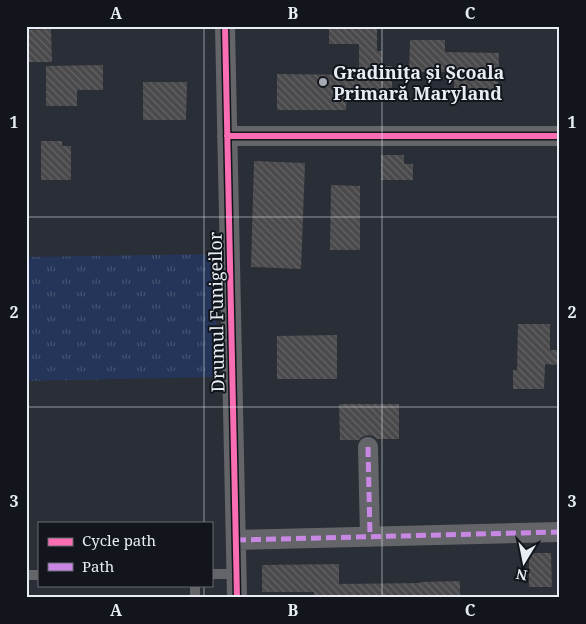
<svg xmlns="http://www.w3.org/2000/svg" width="586" height="624" font-family="'Noto Serif',serif">
  <style>
    .grass { fill: url(#grass-tufts) }
    .building { fill: url(#building-back-hatch) }
    .lines { fill: none; stroke-linecap: round; stroke-linejoin: round }
    .lane { stroke: #646569; stroke-width: 10 }
    .street { stroke: #646569; stroke-width: 20 }
    .quiet { stroke: #c787e3; stroke-width: 5; stroke-dasharray: 10 5; stroke-linecap: butt }
    .cycleway-casing { stroke: #12151b; stroke-width: 9 }
    .cycleway { stroke: #f96db3; stroke-width: 6 }
    .grid { fill: none; stroke: #e8edf5; stroke-width: 1; stroke-opacity: 0.55 }
    .poi-dot { fill: #a6aab2; stroke: #12151b; stroke-width: 2 }
    .labels { text-anchor: middle; dominant-baseline: central; stroke-width: 4; stroke-linejoin: round; paint-order: stroke }
    .poi-label { font-size: 18px; font-weight: bold; fill: #e8edf5; stroke: #12151b; text-anchor: start }
    .street-label { font-size: 18px; fill: #e8edf5; stroke: #12151b }
    .neatline { fill: none; stroke: #e8edf5; stroke-width: 2 }
    .grid-label { font-size: 16px; text-anchor: middle; font-weight: bold; fill: #e8edf5 }
  </style>
  <defs>
    <pattern id="grass-tufts" width="24" height="20" patternUnits="userSpaceOnUse" patternTransform="scale(1.25)"><rect width="24" height="20" fill="#243559"/><path d="M3 7l-1-3M5 7V3M7 7l1-3M15 17l-1-3M17 17v-4M19 17l1-3" fill="none" stroke="#445371"/></pattern>
    <pattern id="building-back-hatch" width="6" height="6" patternUnits="userSpaceOnUse" patternTransform="scale(1.25)"><rect width="6" height="6" fill="#4a4a4c"/><path d="M-1 5l2 2M0 0l6 6M5-1l2 2" fill="none" stroke="#646466"/></pattern>
  </defs>
  <rect width="100%" height="100%" fill="#2a2e36"/>
  <!-- grass -->
  <path class="grass" d="M214,254L218,377L26,381V257Z"/>
  <!-- building -->
  <path class="building" d="M329,26H377V51H382V66H392V91H347L346,110H277V74L359,75V44H329Z
    M51,29L52,62H26V30Z
    M410,40H445V52L499,53L498,91L454,90V72H409Z
    M103,65V90H77V106H46V66Z
    M143,82H187L186,120H143Z
    M41,141H62V146H71V180H41Z
    M381,155H404V164H413V180H381Z
    M254,161L305,163L301,269L251,267Z
    M331,185L360,186V250H330Z
    M518,324H550V350H557V365L545,364L544,389H513V370H517Z
    M337,335V379H277V336Z
    M339,404H399V439H377L373,436L368,435L362,437L359,440H340Z
    M529,553H551L552,587H529Z
    M339,564V584L420,583V582L460,581V598H314V592H262V565Z"/>
  <g class="lines">
    <!-- lane -->
    <path class="lane" d="M211,574H236
      M26,575H39
      M195,585V598"/>
    <!-- street -->
    <path class="street" d="M225,26L237,598
      M227,136H560
      M368,447L370,537
      M236,540L560,532"/>
    <!-- quiet -->
    <path class="quiet" d="M368,447L370,537
      M236,540L560,532"/>
    <defs>
      <path id="cycleway" d="M225,26L237,598
        M227,136H560"/>
    </defs>
    <!-- cycleway casing -->
    <use href="#cycleway" class="cycleway-casing"/>
    <!-- cycleway -->
    <use href="#cycleway" class="cycleway"/>
  </g>
  <!-- grid -->
  <path class="grid" d="M204,26V523M382,26V598M26,217H560M26,407H560M204,585V598"/>
  <!-- markers -->
  <circle class="poi-dot" cx="323" cy="82" r="5"/>
  <g class="labels">
    <!-- poi labels -->
    <g class="poi-label">
      <text x="333" y="72">Gradinița și Școala<tspan x="333" dy="21">Primară Maryland</tspan></text>
    </g>
    <!-- street labels -->
    <g class="street-label">
      <text transform="translate(216 312) rotate(-91)">Drumul Funigeilor</text>
    </g>
  </g>
  <!-- border -->
  <rect width="586" height="624" fill="none" stroke="#12151b" stroke-width="55"/>
  <!-- legend -->
  <rect x="38" y="522" width="175" height="65" fill="#12151b" stroke="#686b72"/>
  <rect x="48" y="538" width="25" height="8" fill="#f96db3" stroke="#686b72"/>
  <text x="82" y="546" font-size="15" fill="#e8edf5">Cycle path</text>
  <rect x="48" y="563" width="25" height="8" fill="#c787e3" stroke="#686b72"/>
  <text x="82" y="572" font-size="15" fill="#e8edf5">Path</text>
  <!-- north arrow -->
  <g transform="translate(524 562) rotate(190)" stroke="#12151b" stroke-width="4" paint-order="stroke">
  <path d="M0-4L9 19L0 12L-9 19Z" fill="#e8edf5"/>
  <text y="-8" font-size="14" font-weight="bold" text-anchor="middle" fill="#e8edf5">N</text>
  </g>
  <rect x="28" y="28" width="530" height="568" class="neatline"/>
  <g class="grid-label">
    <text x="116" y="19">A</text>
    <text x="293" y="19">B</text>
    <text x="470" y="19">C</text>
    <text x="14" y="128">1</text>
    <text x="572" y="128">1</text>
    <text x="14" y="318">2</text>
    <text x="572" y="318">2</text>
    <text x="14" y="507">3</text>
    <text x="572" y="507">3</text>
    <text x="116" y="616">A</text>
    <text x="293" y="616">B</text>
    <text x="470" y="616">C</text>
  </g>
</svg>
